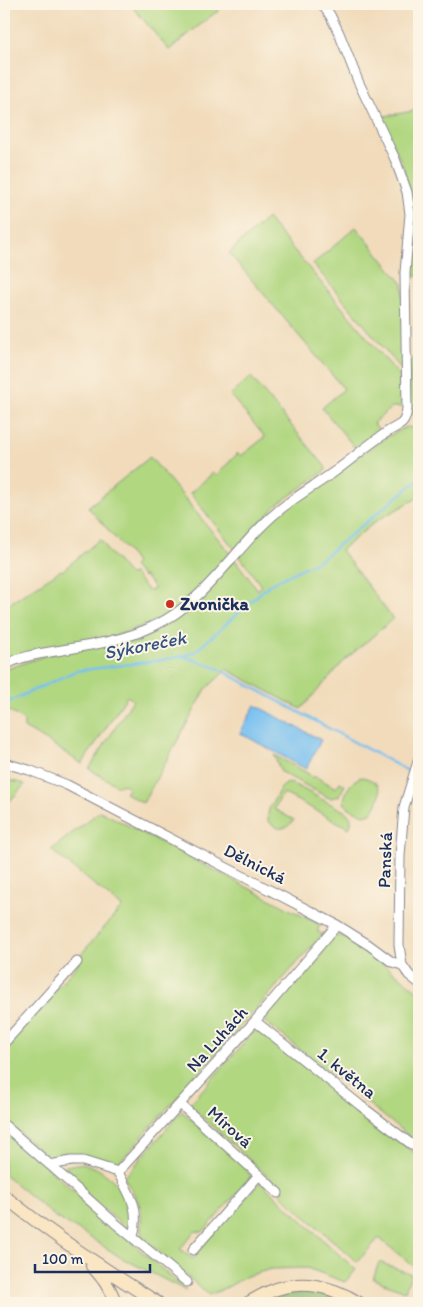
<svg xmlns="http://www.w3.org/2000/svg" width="423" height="1307" font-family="Itim,sans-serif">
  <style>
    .green { fill: #b1d781; stroke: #668370 }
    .forest { fill: #8cb86f; stroke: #547466 }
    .water { fill: #77c0f0; stroke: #4978a7 }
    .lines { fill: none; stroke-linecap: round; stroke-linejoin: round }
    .stream { stroke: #77c0f0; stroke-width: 2.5 }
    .minor-casing { stroke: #86858c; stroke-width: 11 }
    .secondary-casing { stroke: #86858c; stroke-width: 14 }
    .minor { stroke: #fff; stroke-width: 9 }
    .secondary { stroke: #fbe6c4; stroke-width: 12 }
    .poi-dot { fill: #c8321e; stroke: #fcf5e5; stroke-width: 2 }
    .labels { text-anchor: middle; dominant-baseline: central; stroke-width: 4; stroke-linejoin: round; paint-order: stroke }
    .poi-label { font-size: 18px; font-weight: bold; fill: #1b2f5e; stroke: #fcf5e5; text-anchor: start }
    .street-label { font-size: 18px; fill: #1b2f5e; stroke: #fcf5e5 }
    .water-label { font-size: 19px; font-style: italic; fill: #325382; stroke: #fcf5e5 }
  </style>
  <rect width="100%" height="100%" fill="#fcf5e5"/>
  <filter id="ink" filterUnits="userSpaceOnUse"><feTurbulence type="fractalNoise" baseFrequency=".02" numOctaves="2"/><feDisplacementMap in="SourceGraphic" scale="10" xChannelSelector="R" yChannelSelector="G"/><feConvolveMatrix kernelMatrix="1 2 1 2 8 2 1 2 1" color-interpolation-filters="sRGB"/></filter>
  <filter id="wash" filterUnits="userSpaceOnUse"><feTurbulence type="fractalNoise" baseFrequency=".0096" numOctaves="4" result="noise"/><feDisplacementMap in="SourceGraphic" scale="20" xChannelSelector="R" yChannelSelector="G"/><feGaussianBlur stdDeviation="1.12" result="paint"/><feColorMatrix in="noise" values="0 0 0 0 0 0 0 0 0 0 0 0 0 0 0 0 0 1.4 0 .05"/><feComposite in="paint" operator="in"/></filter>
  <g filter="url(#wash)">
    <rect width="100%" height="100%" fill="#f1dbbb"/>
    <!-- green -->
    <path class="green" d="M130,4H223L217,13L216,12L169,50Z
      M419,110V277L409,273L414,228V209L410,190L400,159L380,117Z
      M267,218L402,379L403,383L402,407H392L373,423L381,432L356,449L322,408L344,389L229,253Z
      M356,227L403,284L404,370H402L313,264Z
      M409,357L412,359H419V416H414L409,405Z
      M251,377L325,466L326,469L325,471L278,504L257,525L236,551L190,493L213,473L216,476L238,453L241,456L265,437L230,395Z
      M407,427C412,427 416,430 419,434V497L376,521L341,550L393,619L346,659L301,709L226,669L222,674L206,689L143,803L125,793L129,788L124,784L118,786L89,769L133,700L127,696L82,764L49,742L24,728V721L8,710L4,713V670L44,656L158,627L235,560L258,590L261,586L239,555L279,510L385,438L404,428Z
      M150,457L189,503L194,511H195L229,552L230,555L209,577L204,585L168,616L116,636L73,644L71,643L39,650L4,662V607L61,570L62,571L100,539L106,547L107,551L114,557L129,575L134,574L148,591L155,589L145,576L143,577L133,566L136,563L132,557L88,507Z
      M274,755L309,774L312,778L313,777H316L336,788L340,782L345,785L339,796L331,798L327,797L281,772Z
      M362,777C385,782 383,796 371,813L364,815L349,808L344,803C344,792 352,779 362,777Z
      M4,779L25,784L4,808Z
      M290,783L297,786L346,812L351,818V824L349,828L283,793L274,809L294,820C285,831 278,831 268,821V814L269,809L280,789L286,784Z
      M100,811L320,925L318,929V932L323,934L116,1166L89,1159V1158L86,1155L83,1158L52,1161L4,1119V1048L79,963L76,960L122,907L51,850Z
      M336,936H342L364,950L365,952L386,966L419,992V1144L263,1020L320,958L328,942Z
      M257,1028L419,1157V1271L379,1238L357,1262L280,1194L283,1190L189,1105Z
      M182,1111L246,1169L251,1177L203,1232L195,1231L180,1249L193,1259L198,1253L197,1252L199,1250H200L207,1240L260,1182L356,1270L345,1282L307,1268L271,1269L247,1276L226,1288L209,1295L143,1238C139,1231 142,1222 141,1214C140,1201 131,1189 124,1178Z
      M4,1130L132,1241V1243L187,1291L120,1257L80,1231L58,1219L4,1174Z
      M83,1163C89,1166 96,1167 101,1171C120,1184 141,1207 129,1231L60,1171V1168L66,1166Z
      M379,1262L411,1274L405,1291L373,1279Z"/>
    <!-- forest -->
    <path class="forest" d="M297,1291C320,1292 328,1293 348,1303H261L278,1295Z"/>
    <!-- water -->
    <path class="water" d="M255,705L321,740L306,769L240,733Z"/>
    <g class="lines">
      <!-- stream -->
      <path class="stream" d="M183,656L217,668L408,771
        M4,707L9,702L21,696L76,671L162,660L183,656L195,652L269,585L321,559L417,481L419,477"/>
    </g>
  </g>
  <g filter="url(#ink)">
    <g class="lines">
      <defs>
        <path id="minor" d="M4,666C19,656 44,653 62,650C93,645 125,640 154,626C210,600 239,539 287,504C303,492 319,483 334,472C351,460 366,446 383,435C389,430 397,427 402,423C406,419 406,414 407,409L405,273L410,214L407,192L395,159L358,81L339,33L330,15L322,4
          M419,758L404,807L400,856L399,945L402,965L409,975L419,983
          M4,763L29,770L67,785L337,925L369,945L392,962L402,965
          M255,1021L361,1106L419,1150
          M4,1043L77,962
          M180,1104L259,1175L193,1250
          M4,1125L50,1165L71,1161H83L118,1172C131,1198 140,1207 133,1237
          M50,1165L115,1223L187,1282
          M118,1172L255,1021L337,925
          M259,1175L278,1193"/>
        <path id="secondary" d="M4,1196C52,1235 105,1270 158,1303
          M92,1266C102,1277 111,1288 115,1303
          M248,1303C255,1299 262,1295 269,1292C300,1278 332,1286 359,1303"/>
      </defs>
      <!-- minor casing -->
      <use href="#minor" class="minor-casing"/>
      <!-- secondary casing -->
      <use href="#secondary" class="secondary-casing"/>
      <!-- minor -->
      <use href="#minor" class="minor"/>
      <!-- secondary -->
      <use href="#secondary" class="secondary"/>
    </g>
  </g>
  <!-- markers -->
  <circle class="poi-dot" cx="170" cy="604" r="5"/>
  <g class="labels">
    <!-- poi labels -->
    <g class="poi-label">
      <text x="180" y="604">Zvonička</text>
    </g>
    <!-- street labels -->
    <g class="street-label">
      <text transform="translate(385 860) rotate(-88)">Panská</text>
      <text transform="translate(255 864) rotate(27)">Dělnická</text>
      <text transform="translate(217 1039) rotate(-48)">Na Luhách</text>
      <text transform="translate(347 1073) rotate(39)">1. května</text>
      <text transform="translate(230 1127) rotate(42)">Mírová</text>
    </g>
    <!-- water labels -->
    <g class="water-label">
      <text transform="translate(145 645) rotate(-11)">Sýkoreček</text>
    </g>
  </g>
  <!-- margin -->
  <rect width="423" height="1307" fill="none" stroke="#fcf5e5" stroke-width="20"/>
  <!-- scale -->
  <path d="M35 1264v8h115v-8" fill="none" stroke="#1b2f5e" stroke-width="2.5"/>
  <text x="42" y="1264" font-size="15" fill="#1b2f5e" stroke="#fcf5e5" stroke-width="4" paint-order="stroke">100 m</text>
</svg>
